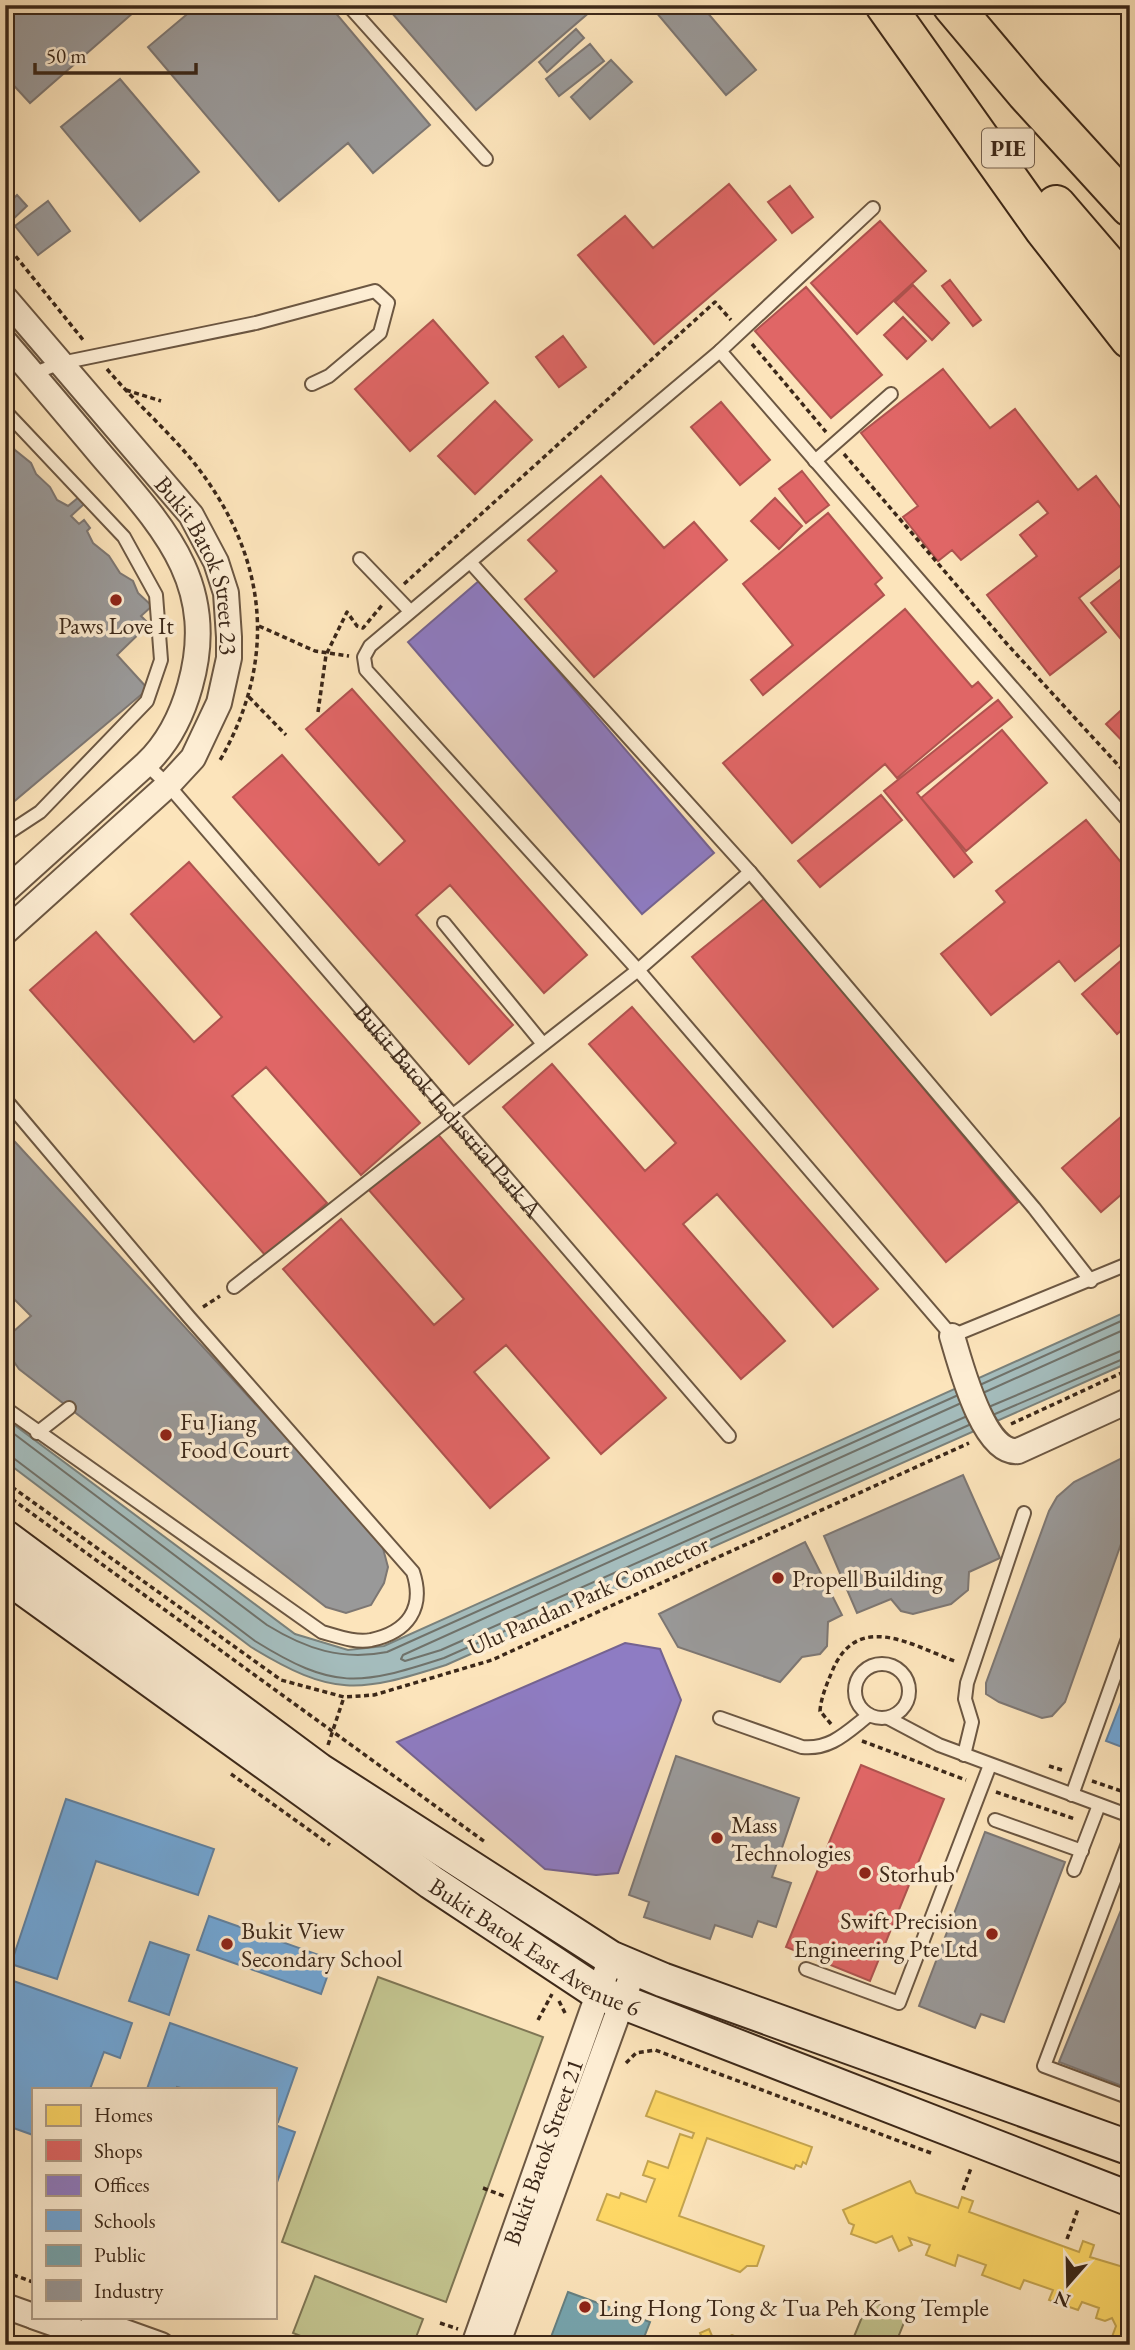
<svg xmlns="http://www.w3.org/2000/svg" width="1135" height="2350" font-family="'EB Garamond',serif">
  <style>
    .green { fill: #c2c38e; stroke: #7f7654; stroke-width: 2 }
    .water { fill: #a4bcbc; stroke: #7a817b; stroke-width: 2 }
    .homes { fill: #ffd966; stroke: #c4a44f; stroke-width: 2 }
    .shops { fill: #e06666; stroke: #af534f; stroke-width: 2 }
    .offices { fill: #8e7cc3; stroke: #756390; stroke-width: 2 }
    .schools { fill: #6fa8dc; stroke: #6082a2; stroke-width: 2 }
    .public { fill: #76a5af; stroke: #658082; stroke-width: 2 }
    .industry { fill: #999; stroke: #7d7773; stroke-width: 2 }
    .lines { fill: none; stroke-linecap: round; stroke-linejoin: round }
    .shore { stroke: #70726a; stroke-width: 2 }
    .service-casing { stroke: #6c5742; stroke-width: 16 }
    .minor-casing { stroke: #6c5742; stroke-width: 28 }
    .secondary-casing { stroke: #3c2819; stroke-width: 37 }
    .motorway-casing { stroke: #3c2819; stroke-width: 42 }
    .path { stroke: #3c2819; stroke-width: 3.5; stroke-dasharray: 5 3.5; stroke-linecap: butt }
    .service { stroke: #fdedd3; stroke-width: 12 }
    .minor { stroke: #fdedd3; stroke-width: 24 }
    .secondary { stroke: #fdedd3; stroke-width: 33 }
    .motorway { stroke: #fce4bb; stroke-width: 38 }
    .poi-dot { fill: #8f2418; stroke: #fdedd3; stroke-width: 2.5 }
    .labels { text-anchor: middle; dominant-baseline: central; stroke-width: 7; stroke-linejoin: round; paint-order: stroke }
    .shield { fill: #fdedd3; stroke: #766351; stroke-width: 2 }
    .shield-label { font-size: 23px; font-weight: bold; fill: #3c2819 }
    .street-label { font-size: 24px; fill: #3c2819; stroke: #fdedd3 }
    .poi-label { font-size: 24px; fill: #3c2819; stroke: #fdedd3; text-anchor: start }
  </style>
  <rect width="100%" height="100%" fill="#fce4bb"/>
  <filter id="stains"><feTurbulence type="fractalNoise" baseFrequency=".00286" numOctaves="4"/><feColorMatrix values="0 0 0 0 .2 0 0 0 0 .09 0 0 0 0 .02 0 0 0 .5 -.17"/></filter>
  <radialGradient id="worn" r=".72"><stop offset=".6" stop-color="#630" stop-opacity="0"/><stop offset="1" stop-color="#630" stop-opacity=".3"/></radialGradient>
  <!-- green -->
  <path class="green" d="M378,1977L543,2037L446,2302L282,2242Z
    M315,2276L423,2319L413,2345H323L293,2333Z
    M869,2300L907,2315L895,2345H867L853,2339Z"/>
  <!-- water -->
  <path class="water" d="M1130,1310V1362L446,1665C358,1693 333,1697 251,1647L5,1461V1418L295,1634L348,1650L384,1646Z"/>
  <!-- homes -->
  <path class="homes" d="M656,2091L812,2147L806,2164L803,2162L801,2167L796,2165L794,2169L707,2138L679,2216L764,2246L757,2266H747L740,2272L597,2220L607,2194L619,2198L621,2193L646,2202L655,2179L643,2175L648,2161L668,2168L680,2134L692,2138L694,2133L646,2116Z
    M910,2181L916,2193L958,2208L962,2197L973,2201L969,2212L1079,2252L1083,2241L1094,2245L1090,2257L1130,2269V2345H1109L1116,2326L1112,2318L1105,2321L1096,2318L1099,2308L1082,2302L1078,2310L1049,2300L1053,2290L1024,2280L1020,2289L982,2275L986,2265L958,2255L955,2266L926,2255L930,2245L909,2238L912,2245L899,2251L892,2236L876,2243L851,2234L854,2225L849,2223L843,2210Z
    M709,2329L715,2343L732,2335L758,2345H705L700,2333Z"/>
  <!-- shops -->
  <path class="shops" d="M729,184L776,240L654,344L578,255L625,216L653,248Z
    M790,186L813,217L792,233L768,202Z
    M880,221L926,271L857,334L811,283Z
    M950,280L981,320L973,326L942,286Z
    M913,285L949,323L932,340L895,302Z
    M806,287L882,375L831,418L755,331Z
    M903,317L926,341L907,359L884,335Z
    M433,320L488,383L410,451L355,389Z
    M563,336L586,367L559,387L536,357Z
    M943,369L990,428L1015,409L1078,490L1096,476L1130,520V558L1079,598L1106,632L1050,675L987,595L1037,556L1020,535L1048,513L1038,501L961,560L952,550L938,561L903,517L918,506L861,433Z
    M495,401L532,440L475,494L438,456Z
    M721,402L770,460L740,485L691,427Z
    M802,471L829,505L806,523L779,489Z
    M601,476L664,548L694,522L727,560L594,677L525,599L557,571L528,540Z
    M775,498L802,526L779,549L751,521Z
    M828,513L882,578L875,584L884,595L763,695L751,680L793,645L743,584Z
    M1130,572V629L1120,638L1091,603Z
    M905,609L972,687L978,682L992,698L897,778L885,764L792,843L723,763Z
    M352,689L587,955L544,993L450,885L416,915L513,1025L469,1064L233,797L282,755L379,865L405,841L306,729Z
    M998,700L1012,717L917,793L972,862L954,877L884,791Z
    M1130,702V749L1106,724Z
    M1002,730L1047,783L966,851L921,798Z
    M881,795L902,820L820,887L798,861Z
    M1086,820L1130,873V937L1075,981L1059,961L991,1015L941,954L1005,902L996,891Z
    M189,862L420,1123L361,1175L266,1067L232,1096L327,1203L266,1256L30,990L96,932L194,1042L222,1017L131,914Z
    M765,898L1018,1202L946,1262L692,957Z
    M1130,953V1023L1117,1034L1082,994Z
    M632,1007L878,1289L833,1327L717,1194L683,1224L785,1341L741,1379L503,1107L552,1064L645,1171L676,1143L589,1044Z
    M1130,1109V1187L1101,1212L1062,1168Z
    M435,1131L666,1398L601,1454L506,1345L474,1372L549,1458L490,1508L283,1269L341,1219L434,1325L464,1299L368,1189Z
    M861,1765L944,1799L870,1981L786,1947Z"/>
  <!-- offices -->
  <path class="offices" d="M480,580L714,853L642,914L408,642Z
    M625,1643L660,1649L681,1700L618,1873L596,1875L545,1869L397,1742Z"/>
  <!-- schools -->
  <path class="schools" d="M1130,1679V1750L1106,1741Z
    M66,1799L214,1849L198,1895L96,1861L57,1979L11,1964Z
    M209,1916L333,1960L321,1994L197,1950Z
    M150,1942L189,1955L169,2015L129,2001Z
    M5,1978L132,2023L120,2058L104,2052L90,2089H33V2135L5,2125Z
    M170,2023L297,2068L278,2122L275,2121V2089H185L177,2087V2089H147Z
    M275,2125L295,2132L275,2188Z"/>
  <!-- public -->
  <path class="public" d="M568,2292L650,2322L641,2345H548Z"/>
  <!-- industry -->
  <path class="industry" d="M5,5H142L30,103L5,76Z
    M198,5H329L430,125L373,173L348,143L279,201L148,47Z
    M385,5H588L592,10L476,110Z
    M650,5H701L756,70L726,95Z
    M576,29L584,38L547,72L539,62Z
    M590,44L604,61L559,96L546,79Z
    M611,60L632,82L590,119L571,97Z
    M120,79L199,172L140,221L61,127Z
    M17,195L27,206L9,223L5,220V207Z
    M48,201L70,231L38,255L15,226Z
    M5,435L15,450L31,463L36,474L50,487L57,500L68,506L79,497L84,504L71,516L79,524L84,520L90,528L87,531L93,543L109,556L120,573L133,581L138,593L152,606L141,616L149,624L117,655L148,689L5,809Z
    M5,1131L381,1541L388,1567L384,1583L371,1605L346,1613L326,1607L19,1369L5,1349V1339L31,1316L9,1294L5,1298Z
    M1130,1454V1540L1121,1544L1065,1702L1052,1716L1042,1718L999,1702L986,1694V1683L1049,1511L1057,1497L1074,1482Z
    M963,1475L1000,1558L969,1572L968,1590L951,1604L913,1614L901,1611L891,1599L857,1613L824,1536Z
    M805,1542L842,1615L828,1622L827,1646L820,1654L802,1657L780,1682L678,1647L659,1614Z
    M676,1756L799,1798L772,1877L791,1883L776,1927L758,1921L752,1937L715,1925L710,1939L644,1917L649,1902L629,1895Z
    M985,1832L1065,1862L1004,2022L981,2014L975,2028L919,2006Z
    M1128,1893H1130V2089L1059,2062Z"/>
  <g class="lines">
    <!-- shore -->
    <path class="shore" d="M982,1384L1130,1317
      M985,1392L1130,1327
      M959,1404L403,1655L401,1659L405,1661L441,1650L965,1417
      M991,1406L1130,1347
      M995,1414L1130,1356
      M5,1427L267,1625C306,1649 342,1661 387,1652L956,1396
      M5,1455L12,1457L255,1641C334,1690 358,1686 444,1658L969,1425"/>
    <defs>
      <g id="service">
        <path d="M348,5L486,159"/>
        <path d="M873,208L720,351L370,646L364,657L366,670L638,970L952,1336L1130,1263"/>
        <path d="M720,351L1130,823"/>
        <path d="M32,374L61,363L256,323L375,291L388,303L380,333L329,376L312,384"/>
        <path d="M5,411L124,537L156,595L161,660L147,701L40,812L5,835"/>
        <path d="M815,461L891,394"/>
        <path d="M360,559L410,611"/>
        <path d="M470,562L750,872L1034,1208L1091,1281"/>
        <path id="s1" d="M146,764L168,785L729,1436"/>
        <path d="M444,923L543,1044"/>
        <path d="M5,1099L189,1317L413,1572C425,1608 408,1632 371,1640C355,1643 337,1636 322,1632L5,1408"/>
        <path d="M234,1287L638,970L750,872"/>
        <path d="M37,1433L69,1408"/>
        <circle cx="882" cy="1691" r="27"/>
        <path d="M720,1718L802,1747C831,1750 847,1732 869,1715"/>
        <path d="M888,1718L939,1745L1130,1816"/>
        <path d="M964,1755L972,1722L965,1699L967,1683L1024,1513"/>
        <path d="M1072,1795L1130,1633"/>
        <path d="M995,1820L1082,1851"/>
        <path d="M1130,1838L1044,2066L1130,2098"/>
        <path d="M1074,1870L1099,1805"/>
        <path d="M806,1969L899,2003L990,1765"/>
      </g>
      <g id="minor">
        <path id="s2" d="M5,298L191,515L216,562L226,593L229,637V658L219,703L193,758L168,785L5,932"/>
        <path d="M5,342C38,380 70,418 102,456C163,527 219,584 190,686C182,715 168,743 146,764L5,891"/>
        <path d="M952,1336C960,1362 983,1455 1018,1451L1130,1400"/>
        <path d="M5,2306L33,2316"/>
        <path d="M35,2317L115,2345"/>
        <path d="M94,2321L161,2345"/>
        <path id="s3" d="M474,2345L611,1958"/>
        <path d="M497,2345L634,1969"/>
      </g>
      <g id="secondary">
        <path d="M5,1537L319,1770L611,1958L663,1980L1130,2148"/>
        <path id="s4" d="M5,1575L431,1882L597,1992L1130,2199"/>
      </g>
      <path id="motorway" d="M885,5L1044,229L1130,339
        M952,5L1026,93L1130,207
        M1056,205L1130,291"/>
    </defs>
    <!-- service casing -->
    <use href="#service" class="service-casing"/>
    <!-- minor casing -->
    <use href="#minor" class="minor-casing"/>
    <!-- secondary casing -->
    <use href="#secondary" class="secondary-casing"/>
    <!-- motorway casing -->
    <use href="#motorway" class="motorway-casing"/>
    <!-- path -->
    <path class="path" d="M5,243L84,341
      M752,344L826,432
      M107,369C133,400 165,428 191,459C267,553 280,657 219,762
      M126,390L161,401
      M844,454L1007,644L1130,778
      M404,584L715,302L731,320
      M259,626L315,651L349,656
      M249,697L286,735
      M318,712L326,655L347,612L357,626L363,628L383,604
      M203,1307L220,1296
      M1011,1424L1130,1369
      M5,1482L281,1680L344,1697L374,1695L492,1660L969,1443
      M5,1494L485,1842
      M831,1724L820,1711C821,1698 826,1686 831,1674C856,1609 911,1645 957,1662
      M862,1741L966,1780
      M328,1745L344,1697
      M1049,1766L1065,1771
      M231,1774L330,1845
      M1092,1781L1130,1794
      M996,1792L1075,1819
      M559,2001L566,2015
      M538,2020L552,1994
      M626,2063L636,2053L655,2050L931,2153
      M483,2188L504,2196
      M963,2190L971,2168
      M1067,2239L1078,2209
      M5,2272L33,2282
      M440,2323L458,2329"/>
    <!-- service -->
    <use href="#service" class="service"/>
    <!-- minor -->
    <use href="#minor" class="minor"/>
    <!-- secondary -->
    <use href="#secondary" class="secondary"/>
    <!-- motorway -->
    <use href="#motorway" class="motorway"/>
  </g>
  <!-- markers -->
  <g class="poi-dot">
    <circle cx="116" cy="600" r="7"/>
    <circle cx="166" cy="1435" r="7"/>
    <circle cx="778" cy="1578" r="7"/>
    <circle cx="717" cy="1838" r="7"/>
    <circle cx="865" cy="1873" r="7"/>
    <circle cx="992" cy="1934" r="7"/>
    <circle cx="227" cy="1944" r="7"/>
    <circle cx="585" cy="2307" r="7"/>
  </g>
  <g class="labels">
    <!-- shield labels -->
    <rect class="shield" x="982" y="128.5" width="52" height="39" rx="5"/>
    <g class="shield-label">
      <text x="1008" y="148">PIE</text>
    </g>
    <!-- street labels -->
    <g class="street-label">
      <text stroke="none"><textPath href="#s2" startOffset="336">Bukit Batok Street 23</textPath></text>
      <text stroke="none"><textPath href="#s1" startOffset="460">Bukit Batok Industrial Park A</textPath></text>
      <text transform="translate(588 1595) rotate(-24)">Ulu Pandan Park Connector</text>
      <text stroke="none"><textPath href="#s4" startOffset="648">Bukit Batok East Avenue 6</textPath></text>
      <text stroke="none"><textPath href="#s3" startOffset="205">Bukit Batok Street 21</textPath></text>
    </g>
    <!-- poi labels -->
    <g class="poi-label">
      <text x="116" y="625" text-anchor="middle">Paws Love It</text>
      <text x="180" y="1421">Fu Jiang<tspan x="180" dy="28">Food Court</tspan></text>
      <text x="792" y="1578">Propell Building</text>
      <text x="731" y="1824">Mass<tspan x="731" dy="28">Technologies</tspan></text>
      <text x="879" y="1873">Storhub</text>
      <text x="978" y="1920" text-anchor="end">Swift Precision<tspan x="978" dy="28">Engineering Pte Ltd</tspan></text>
      <text x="241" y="1930">Bukit View<tspan x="241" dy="28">Secondary School</tspan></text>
      <text x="599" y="2307">Ling Hong Tong &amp; Tua Peh Kong Temple</text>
    </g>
  </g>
  <!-- margin -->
  <rect width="1135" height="2350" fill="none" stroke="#fce4bb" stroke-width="28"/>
  <rect x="7" y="7" width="1121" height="2336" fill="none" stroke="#3c2819" stroke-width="3.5"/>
  <rect x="14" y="14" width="1107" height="2322" fill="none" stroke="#3c2819" stroke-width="2"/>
  <!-- legend -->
  <rect x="32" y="2088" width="245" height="231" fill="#fdedd3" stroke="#b09e89" stroke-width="2"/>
  <rect x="46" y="2105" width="35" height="21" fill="#ffd966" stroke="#b09e89" stroke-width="2"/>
  <text x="94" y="2122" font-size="21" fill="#3c2819">Homes</text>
  <rect x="46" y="2140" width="35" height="21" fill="#e06666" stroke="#b09e89" stroke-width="2"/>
  <text x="94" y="2158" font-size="21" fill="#3c2819">Shops</text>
  <rect x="46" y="2175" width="35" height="21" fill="#8e7cc3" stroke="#b09e89" stroke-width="2"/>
  <text x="94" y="2192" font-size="21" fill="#3c2819">Offices</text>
  <rect x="46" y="2210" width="35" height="21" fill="#6fa8dc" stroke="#b09e89" stroke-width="2"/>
  <text x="94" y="2228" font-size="21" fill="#3c2819">Schools</text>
  <rect x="46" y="2245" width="35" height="21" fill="#76a5af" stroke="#b09e89" stroke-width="2"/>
  <text x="94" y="2262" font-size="21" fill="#3c2819">Public</text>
  <rect x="46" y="2280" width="35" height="21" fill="#999999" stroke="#b09e89" stroke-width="2"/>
  <text x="94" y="2298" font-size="21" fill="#3c2819">Industry</text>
  <!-- north arrow -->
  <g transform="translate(1068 2284) rotate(200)" stroke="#fdedd3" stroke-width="5" paint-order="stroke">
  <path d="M0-5L12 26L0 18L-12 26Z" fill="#3c2819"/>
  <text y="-10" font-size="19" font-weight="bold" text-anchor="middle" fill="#3c2819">N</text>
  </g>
  <!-- scale -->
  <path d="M35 63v10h161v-10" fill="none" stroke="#3c2819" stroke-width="3.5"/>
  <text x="46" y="63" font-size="21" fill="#3c2819" stroke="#fdedd3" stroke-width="5" paint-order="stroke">50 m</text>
  <rect width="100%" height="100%" filter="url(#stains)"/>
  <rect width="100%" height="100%" fill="url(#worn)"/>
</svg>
